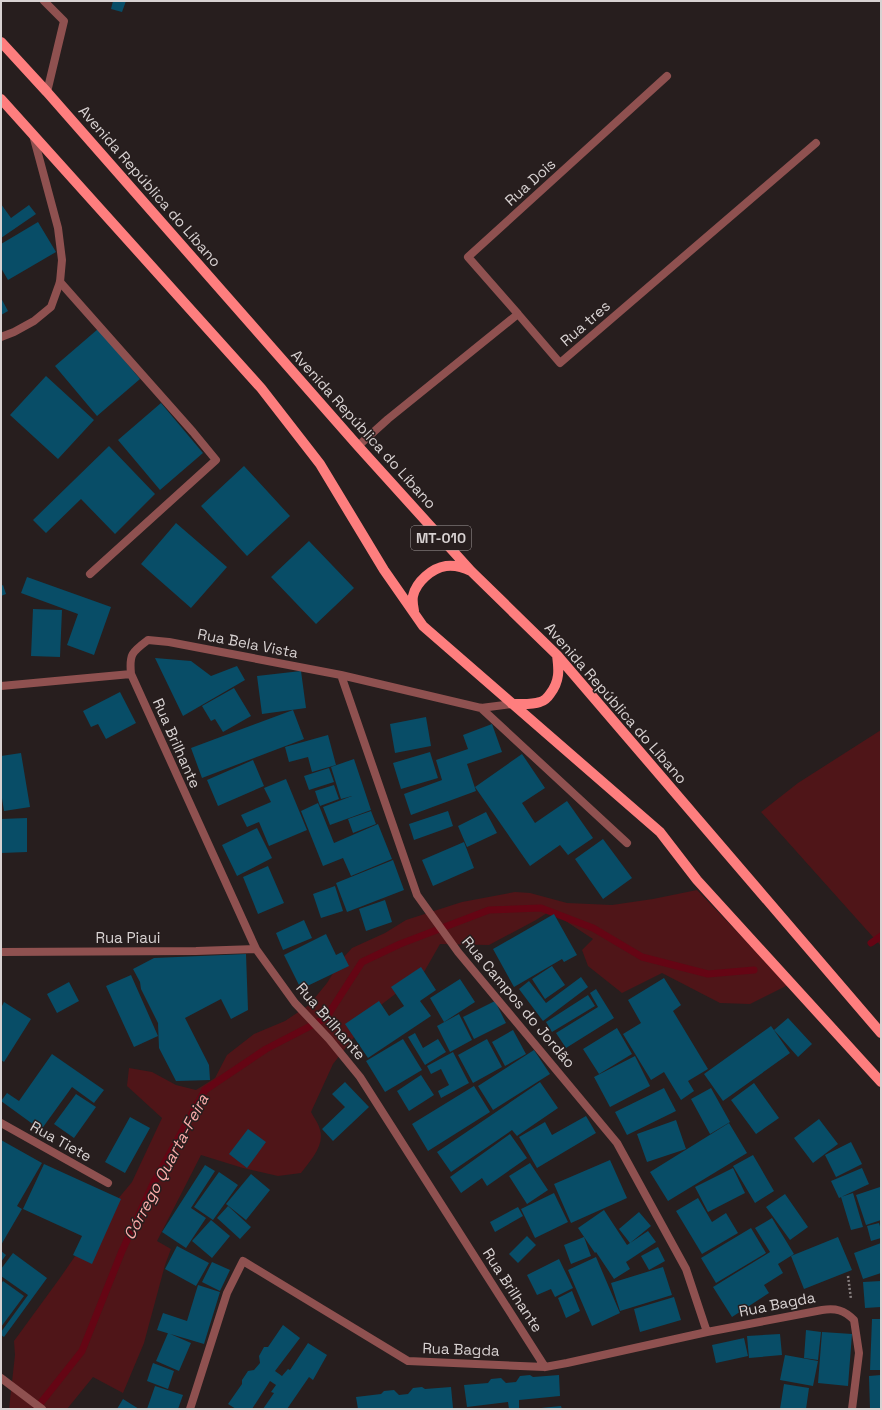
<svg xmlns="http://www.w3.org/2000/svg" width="882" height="1410" font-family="'Space Grotesk',sans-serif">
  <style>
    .green { fill: #4f1518 }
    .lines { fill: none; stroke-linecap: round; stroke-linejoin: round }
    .stream { stroke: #650514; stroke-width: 7 }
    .building { fill: #084d67 }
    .path { stroke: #867e7e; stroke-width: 2.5; stroke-dasharray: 2 2; stroke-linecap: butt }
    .lane { stroke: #8f5150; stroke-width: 8 }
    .street { stroke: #8f5150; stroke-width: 8 }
    .primary { stroke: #fe7e7e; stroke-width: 10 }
    .labels { text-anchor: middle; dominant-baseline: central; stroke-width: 3; stroke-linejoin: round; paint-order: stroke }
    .shield { fill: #271e1e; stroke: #a39c9c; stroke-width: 1 }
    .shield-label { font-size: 14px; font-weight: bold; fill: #d8d2d2 }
    .street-label { font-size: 15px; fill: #d8d2d2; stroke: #271e1e }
    .water-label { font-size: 16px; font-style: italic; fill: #fbacaa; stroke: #271e1e }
  </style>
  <rect width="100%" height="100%" fill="#271e1e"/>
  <!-- green -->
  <path class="green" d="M881,730V946L761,812L798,783Z
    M697,890L788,985L750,1004L720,1003L662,973L622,993L588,966L582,950L593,939L564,920L547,913L536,920L489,945L440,944L424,972L377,1008L333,1064L311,1112C314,1118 319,1124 320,1130C325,1145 310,1161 301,1173L278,1176L243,1168L201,1155L157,1241L171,1249L165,1265L144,1343L123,1393L93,1377L67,1409H9L15,1355L14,1341L60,1278L98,1223L132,1182L162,1118L127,1086L129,1068L152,1072L176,1085L196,1090L215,1078L227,1055L254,1034L285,1021L309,1005L327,983L342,959L352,948L385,933L406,920L462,902L515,892L530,893L567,903L612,905L653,899Z"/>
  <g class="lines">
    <!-- stream -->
    <path class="stream" d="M871,943L881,936
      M36,1409L82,1351L122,1251L153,1184L205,1090L266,1049L326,1018L362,962L400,944L489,910L541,908L593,928L642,957L708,974L754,970"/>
  </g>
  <!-- building -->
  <path class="building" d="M113,1H126L122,12L111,9Z
    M1,204L11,218L29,205L36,214L1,238Z
    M38,222L56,252L8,280L1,268V244Z
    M1,298L8,311L1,315Z
    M98,329L140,379L97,416L55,366Z
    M46,376L94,420L58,459L10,415Z
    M161,403L203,453L160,490L118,440Z
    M109,446L155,494L115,534L81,499L46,533L33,520Z
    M244,466L290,516L247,556L201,506Z
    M176,523L227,567L191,608L141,564Z
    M309,541L354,588L316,624L271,577Z
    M27,577L111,607L94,655L67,645L78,614L21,593Z
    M3,585L6,594L1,596V586Z
    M33,609L62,610L60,657L31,656Z
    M155,658L191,661L211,676L237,666L245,680L183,716Z
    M301,671L306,708L262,714L257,676Z
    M234,688L251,716L223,732L215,719L211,721L202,706Z
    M120,692L136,723L106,739L98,724L91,727L83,711Z
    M293,710L304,739L202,778L191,748Z
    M426,717L431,746L395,753L390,724Z
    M492,724L502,752L467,764L476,791L411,815L404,794L442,780L436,760L468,749L463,735Z
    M328,735L336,765L312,772L308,757L289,762L285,747Z
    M430,752L438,778L401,789L393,763Z
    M21,753L30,807L4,811L1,792V756Z
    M522,754L545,788L522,803L535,823L567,801L593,838L568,855L560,845L530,866L475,787Z
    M354,759L371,810L330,825L323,807L352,796L341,799L331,767Z
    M253,760L264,786L218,806L207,780Z
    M329,768L334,782L309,790L304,776Z
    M286,779L307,830L269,846L259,822L247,827L241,815L271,802L264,788Z
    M334,785L339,799L320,806L315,791Z
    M318,803L334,843L378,824L392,859L351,876L343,858L323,866L301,811Z
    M371,811L376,824L353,833L348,819Z
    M448,811L453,826L414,840L409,824Z
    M486,812L497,833L467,847L458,826Z
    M27,818V852L1,853V819Z
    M257,828L272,858L237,876L222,845Z
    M603,839L632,878L603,899L575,859Z
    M464,842L474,868L433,886L422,860Z
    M393,860L404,890L347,912L336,883Z
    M268,866L284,903L258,914L243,877Z
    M335,886L343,911L321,918L313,894Z
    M385,900L392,922L366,931L359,909Z
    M554,914L577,955L564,962L562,959L514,987L493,949Z
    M304,920L312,938L283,950L276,933Z
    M326,934L336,955L342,952L349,966L301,989L284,955Z
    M246,954L248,1010L231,1019L221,999L185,1018L209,1065L210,1080L176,1081L159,1048L158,1023L141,989L140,982L133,969L154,958Z
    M552,966L565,985L545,999L532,979Z
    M421,967L436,990L420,1001L431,1016L368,1058L345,1024L379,1001L389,1016L404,1006L391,987Z
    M131,975L158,1036L134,1047L106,986Z
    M581,977L588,987L543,1021L519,989L529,981L546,1003Z
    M664,978L681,1005L673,1011L708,1069L688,1081L694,1091L681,1100L664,1072L651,1080L623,1034L641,1023L628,1000Z
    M460,979L475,1002L444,1022L430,998Z
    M69,982L79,1001L57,1013L47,994Z
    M596,989L614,1018L566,1048L556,1033L598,1007L590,993Z
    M588,995L595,1006L552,1032L546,1022Z
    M495,1001L506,1023L474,1039L463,1017Z
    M4,1002L31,1019L4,1062L1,1060V1008Z
    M459,1014L472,1040L450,1052L437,1026Z
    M788,1018L812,1044L798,1057L774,1030Z
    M771,1026L790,1053L723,1101L704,1074Z
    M617,1028L632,1054L599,1074L583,1049Z
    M513,1030L526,1054L505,1066L492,1042Z
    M415,1033L423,1048L438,1039L446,1052L425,1065L408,1037Z
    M403,1039L422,1070L385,1092L366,1061Z
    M487,1039L502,1067L473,1083L458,1055Z
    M534,1050L550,1074L493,1110L478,1086Z
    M453,1052L469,1083L441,1098L438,1091L449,1085L441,1069L431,1074L427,1066Z
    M52,1054L104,1090L94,1103L72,1087L41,1130L1,1101L7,1093L19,1101Z
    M635,1056L650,1086L610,1107L594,1077Z
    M421,1075L434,1095L409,1111L397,1091Z
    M345,1082L369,1107L333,1141L322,1129L345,1107L332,1094Z
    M540,1082L558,1108L517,1136L512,1130L451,1172L437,1152Z
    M754,1083L779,1118L756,1134L731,1100Z
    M474,1086L490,1112L428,1151L412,1124Z
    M664,1088L676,1111L627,1135L615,1112Z
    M711,1088L730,1122L710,1134L691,1099Z
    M76,1094L96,1107L74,1138L54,1124Z
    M586,1116L596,1133L537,1168L519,1137L545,1122L552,1135Z
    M130,1117L150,1128L125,1173L105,1162Z
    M819,1119L838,1144L813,1163L794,1138Z
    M676,1120L686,1149L647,1162L637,1134Z
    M729,1123L747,1153L668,1201L650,1172Z
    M248,1129L266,1142L247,1168L229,1154Z
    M510,1134L527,1158L487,1186L482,1178L461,1193L450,1177Z
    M1,1140L42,1163L17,1206L22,1209L1,1245Z
    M851,1142L862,1164L836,1177L825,1155Z
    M753,1155L774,1191L755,1203L733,1166Z
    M610,1160L627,1198L571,1223L554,1184Z
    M530,1163L548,1190L527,1204L509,1176Z
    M44,1164L121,1199L92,1264L73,1255L82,1236L23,1209Z
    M205,1165L215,1171L191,1208L206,1218L186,1248L162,1232Z
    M733,1168L745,1193L708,1212L695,1187Z
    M862,1168L869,1184L839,1198L831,1181Z
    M219,1172L238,1185L213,1220L194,1207Z
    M251,1174L270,1190L246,1220L226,1204Z
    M880,1187L881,1220L866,1225L856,1195Z
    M554,1193L568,1222L535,1238L521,1209Z
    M853,1193L863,1227L851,1230L841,1197Z
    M785,1194L808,1227L790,1240L766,1207Z
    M698,1198L712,1222L726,1213L738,1233L702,1254L676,1211Z
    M228,1206L251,1227L240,1239L217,1218Z
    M518,1207L523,1216L495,1232L490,1222Z
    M604,1210L627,1245L648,1231L656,1242L626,1262L630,1269L614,1279L596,1252L595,1253L578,1228Z
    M639,1212L651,1226L630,1243L619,1229Z
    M772,1218L794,1254L778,1264L783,1273L764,1285L769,1293L732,1317L713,1287L770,1252L755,1228Z
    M211,1220L230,1236L212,1258L192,1241Z
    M879,1223L881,1230V1238L871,1241L867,1226Z
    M751,1228L766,1253L716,1283L701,1258Z
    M527,1236L536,1245L518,1263L509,1254Z
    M584,1237L591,1256L571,1264L564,1245Z
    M838,1237L852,1270L804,1289L791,1256Z
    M881,1243V1273L863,1279L854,1253Z
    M177,1246L209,1263L196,1286L165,1269Z
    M658,1247L665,1261L649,1270L641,1256Z
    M1,1251L6,1255L1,1262Z
    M13,1253L47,1278L4,1337L1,1335V1332L28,1295L1,1276V1269Z
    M596,1257L620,1313L592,1326L568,1270Z
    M559,1259L573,1288L555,1297L551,1289L537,1295L527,1275Z
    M212,1262L230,1270L220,1291L202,1282Z
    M663,1267L672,1295L620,1311L611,1283Z
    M3,1281L24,1296L1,1327V1284Z
    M881,1281V1307L865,1308L863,1282Z
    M198,1285L220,1292L204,1344L157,1330L163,1313L187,1321Z
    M572,1291L580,1311L566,1318L558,1298Z
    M674,1297L681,1320L640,1332L634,1309Z
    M872,1319H881V1370H870Z
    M283,1325L300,1338L275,1371L282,1376L288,1369L290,1370L308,1343L327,1355L313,1380L309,1377L287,1409H263L274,1393L271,1392L276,1385L270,1381L252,1409H236L228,1404L242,1384V1380L248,1371L254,1370L260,1363L259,1356L264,1347H268Z
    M806,1330L821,1332L818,1360L804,1358Z
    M822,1332L852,1334L848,1386L818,1383Z
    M168,1333L191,1343L179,1371L156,1361Z
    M780,1334L782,1355L749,1358L747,1336Z
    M744,1338L748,1356L716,1363L712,1345Z
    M785,1355L818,1361L813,1386L780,1380Z
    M153,1363L174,1371L168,1389L147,1381Z
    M530,1375L533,1377L559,1375L560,1396L519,1400V1409H509L508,1402L467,1407L464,1385L488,1383L491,1379L501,1378L506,1383L516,1382L520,1376Z
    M881,1375V1409H870L869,1376Z
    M784,1384L809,1388L806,1409H780Z
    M155,1386L183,1395L178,1409H147Z
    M422,1387L425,1389L451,1387L453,1408L358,1409L356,1397L381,1394L384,1391L394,1390L399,1395L408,1394L413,1388Z
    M123,1399L139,1409H117Z
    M561,1406L562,1409H541V1408Z"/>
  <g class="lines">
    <!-- path -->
    <path class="path" d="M848,1276L851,1299"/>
    <!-- lane -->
    <path class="lane" d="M44,1L64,21L47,92
      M60,282L193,432L216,460L90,574"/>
    <!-- street -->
    <path class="street" d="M518,314L468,257L667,76
      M1,337L14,332L34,321L51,307L60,282L62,260L58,228L33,135
      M358,446L388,419L518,314L560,363L816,143
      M341,675L417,895L458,952L617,1143L686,1269L707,1332
      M1,686L131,674
      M512,704L481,708L341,675L169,642L148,640C132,652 129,654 131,674L256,949L295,1003L329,1039L360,1077L545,1367
      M481,708L627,843
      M1,952L196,951L256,949
      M1,1123L108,1183
      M1,1378L42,1409
      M190,1409L227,1293L243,1261L408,1361L545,1367L567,1363L707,1332L822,1310C836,1308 844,1310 854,1320L859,1353L852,1409"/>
    <!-- primary -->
    <path class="primary" d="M1,42L47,92L358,446L471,571L557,655L881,1033
      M1,99L261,388L320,464L384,570L423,626L660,832L697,880L881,1082
      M414,611C413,606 412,601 413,596C416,582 432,568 446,566C455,565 463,567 471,571
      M512,704C521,704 532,705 540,702C544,701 548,697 550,694C560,681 559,670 557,655"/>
  </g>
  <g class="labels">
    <!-- shield labels -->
    <rect class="shield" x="411" y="526" width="60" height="24" rx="3"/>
    <g class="shield-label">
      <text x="441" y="538">MT-010</text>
    </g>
    <!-- street labels -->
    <g class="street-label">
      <text transform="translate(530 182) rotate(-42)">Rua Dois</text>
      <text transform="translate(150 186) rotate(49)">Avenida República do Líbano</text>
      <text transform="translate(585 323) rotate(-41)">Rua tres</text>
      <text transform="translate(364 429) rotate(48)">Avenida República do Líbano</text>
      <text transform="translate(248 643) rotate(11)">Rua Bela Vista</text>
      <text transform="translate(616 703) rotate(49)">Avenida República do Líbano</text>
      <text transform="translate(177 743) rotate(66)">Rua Brilhante</text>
      <text x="128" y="937">Rua Piaui</text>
      <text transform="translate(519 1002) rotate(50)">Rua Campos do Jordão</text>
      <text transform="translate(331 1021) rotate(49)">Rua Brilhante</text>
      <text transform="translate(61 1141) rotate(29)">Rua Tiete</text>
      <text transform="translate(513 1290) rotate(57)">Rua Brilhante</text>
      <text transform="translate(777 1304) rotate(-11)">Rua Bagda</text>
      <text transform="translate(461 1349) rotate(2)">Rua Bagda</text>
    </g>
    <!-- water labels -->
    <g class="water-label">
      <text transform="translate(166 1167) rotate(-62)">Córrego Quarta-Feira</text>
    </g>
  </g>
  <!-- border -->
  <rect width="882" height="1410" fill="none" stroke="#d8d2d2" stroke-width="4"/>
</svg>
